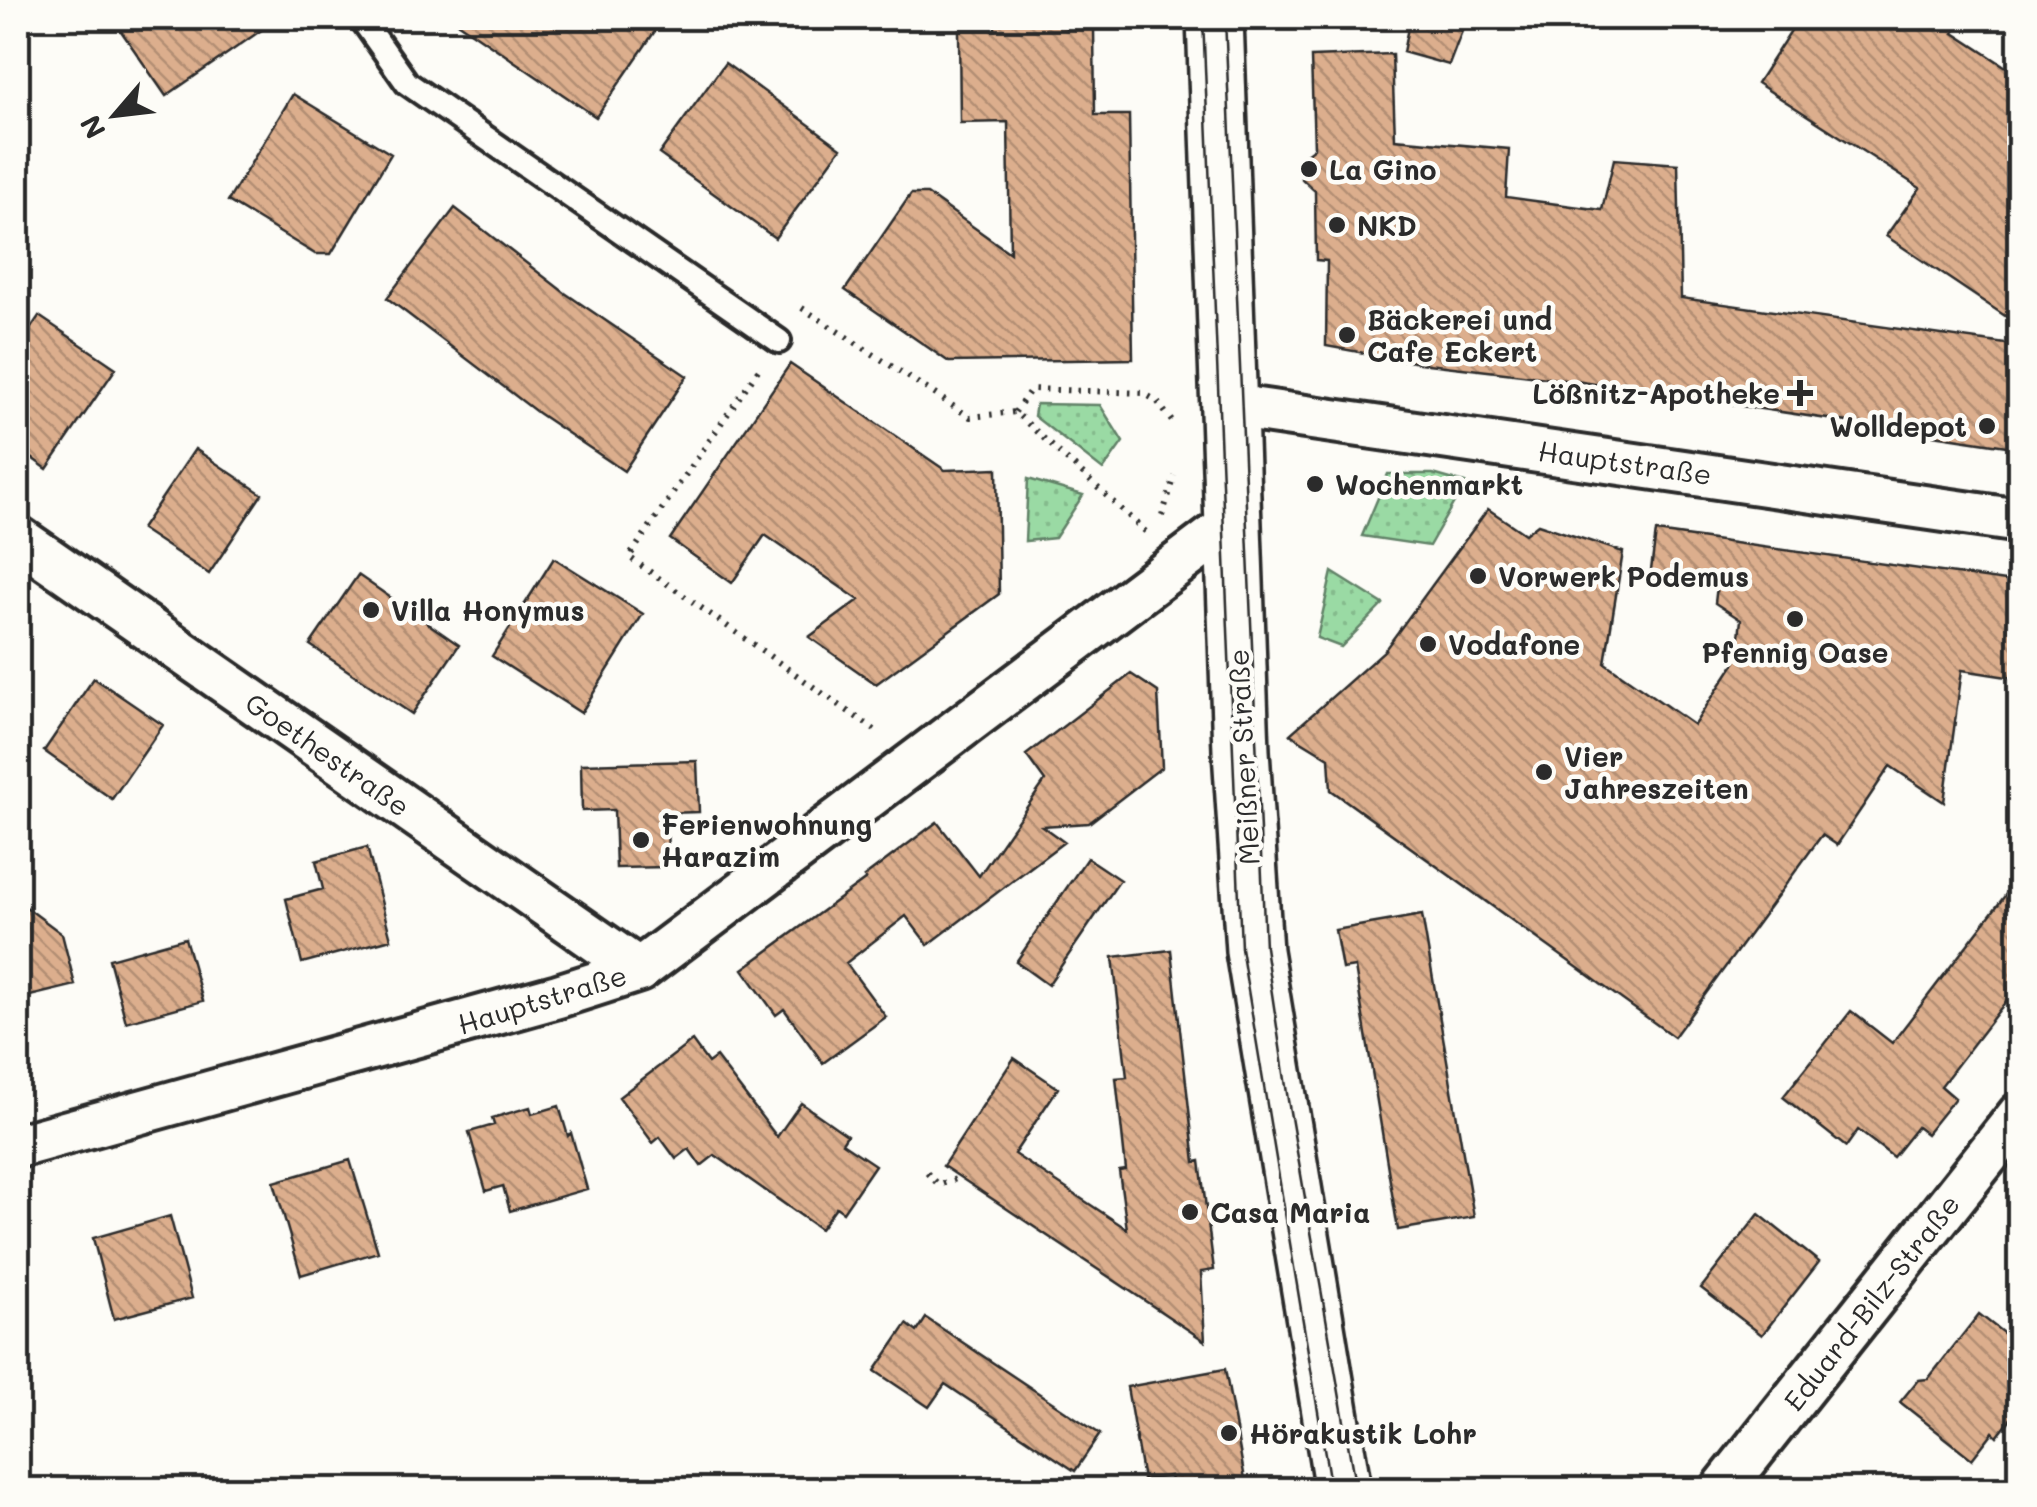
<svg xmlns="http://www.w3.org/2000/svg" width="2037" height="1507" font-family="Mali,sans-serif">
  <style>
    .park { fill: url(#park-dots); stroke: #628268; stroke-width: 2.5 }
    .building { fill: url(#building-back-hatch); stroke: #2b2b2b; stroke-width: 2.5 }
    .lines { fill: none; stroke-linecap: round; stroke-linejoin: round }
    .lane-casing { stroke: #2b2b2b; stroke-width: 30 }
    .street-casing { stroke: #2b2b2b; stroke-width: 50 }
    .secondary-casing { stroke: #2b2b2b; stroke-width: 62 }
    .path { stroke: #2b2b2b; stroke-width: 6; stroke-dasharray: 2.5 8; stroke-linecap: butt }
    .lane { stroke: #fdfcf7; stroke-width: 22 }
    .street { stroke: #fdfcf7; stroke-width: 42 }
    .secondary { stroke: #fdfcf7; stroke-width: 55 }
    .tram { stroke: #2b2b2b; stroke-width: 2.5 }
    .poi-dot { fill: #2b2b2b; stroke: #fdfcf7; stroke-width: 4 }
    .labels { text-anchor: middle; dominant-baseline: central; stroke-width: 9; stroke-linejoin: round; paint-order: stroke }
    .poi-label { font-size: 28px; font-weight: bold; fill: #2b2b2b; stroke: #fdfcf7; text-anchor: start }
    .street-label { font-size: 28px; fill: #2b2b2b; stroke: #fdfcf7 }
  </style>
  <defs>
    <pattern id="park-dots" width="8" height="8" patternUnits="userSpaceOnUse" patternTransform="scale(2.5)"><rect width="8" height="8" fill="#9adaa4"/><path d="M2 2h.1M6 6h.1" fill="none" stroke="#85bb8d" stroke-width="1.8" stroke-linecap="round"/></pattern>
    <pattern id="building-back-hatch" width="6" height="6" patternUnits="userSpaceOnUse" patternTransform="scale(2.5)"><rect width="6" height="6" fill="#dcae8d"/><path d="M-1 5l2 2M0 0l6 6M5-1l2 2" fill="none" stroke="#b38e73"/></pattern>
  </defs>
  <rect width="100%" height="100%" fill="#fdfcf7"/>
  <filter id="ink" filterUnits="userSpaceOnUse"><feTurbulence type="fractalNoise" baseFrequency=".01" numOctaves="2"/><feDisplacementMap in="SourceGraphic" scale="20" xChannelSelector="R" yChannelSelector="G"/><feConvolveMatrix kernelMatrix="1 2 1 2 8 2 1 2 1" color-interpolation-filters="sRGB"/></filter>
  <g filter="url(#ink)">
    <!-- park -->
    <path class="park" d="M1036,404L1100,405L1123,442L1103,470L1034,416Z
      M1388,474H1433L1465,483L1429,546L1362,536Z
      M1028,479L1083,495L1055,538L1025,541Z
      M1332,572L1383,604L1341,647L1317,638Z"/>
    <!-- building -->
    <path class="building" d="M112,18H279L166,96Z
      M451,18H664L596,117Z
      M995,18H1066V29L1094,28L1095,115H1129L1133,359L949,362L845,290L911,194H927L1010,253L1008,122L960,123L959,30H995Z
      M1410,18H1467L1449,65L1403,52Z
      M1799,18H1963L1954,33L2020,76V326L1886,236L1920,188L1757,83Z
      M1392,54L1395,139L1509,149L1506,197L1602,210L1614,159L1678,164L1681,298L2020,346V448L1582,382L1419,363L1326,346L1327,261L1316,260L1315,191L1302,179V157L1314,148L1311,57Z
      M725,63L841,148L775,238L659,154Z
      M293,94L391,154L331,254H315L228,201Z
      M455,208L565,293L687,376L624,471L538,413L387,298Z
      M39,316L116,368L47,469L18,448V347Z
      M790,364L945,470L997,468L999,594L876,684L809,637L859,600L765,535L732,583L670,539Z
      M195,449L262,494L209,574L141,529Z
      M1488,509L1525,534L1538,524L1623,552L1605,663L1694,725L1736,661L1741,620L1715,603L1717,586L1650,578L1656,532L2020,583V679L1962,670L1944,802L1890,766L1837,845L1822,835L1674,1037L1331,790L1329,758L1290,734L1384,651Z
      M554,558L643,614L581,713L492,656Z
      M358,575L459,645L412,714L310,645Z
      M1131,674L1158,692L1162,767L1089,823L1042,826L1064,842L928,945L906,916L846,963L886,1017L823,1063L784,1009L776,1015L743,969L866,879L864,877L937,822L979,876L1045,781L1026,755Z
      M94,678L163,725L112,799L44,751Z
      M697,761L699,812L667,813L668,867L616,868L614,810L582,811L581,764Z
      M367,847L391,939L302,963L286,899L323,889L316,861Z
      M1087,858L1120,880L1048,985L1016,962Z
      M2020,876V983L1941,1086L1955,1098L1926,1134L1917,1127L1893,1157L1858,1130L1846,1147L1783,1097L1851,1011L1892,1043Z
      M18,901L62,934L75,985L18,999Z
      M1422,915L1474,1217L1398,1230L1355,967L1342,969L1335,930Z
      M185,938L203,1001L126,1022L109,959Z
      M1171,950L1195,1162L1200,1161L1214,1270L1201,1272L1205,1341L943,1166L1014,1058L1058,1088L1014,1154L1127,1229L1119,1171L1126,1170L1116,1078L1127,1077L1113,957Z
      M692,1041L708,1063L716,1057L777,1137L801,1103L847,1135L842,1143L875,1165L843,1212L836,1207L820,1229L715,1155L701,1166L689,1149L676,1159L660,1137L653,1143L619,1097Z
      M559,1106L568,1136L571,1133L587,1189L510,1211L503,1186L486,1191L469,1132L494,1125L492,1118L530,1107L532,1114Z
      M350,1160L378,1252L301,1275L274,1182Z
      M1759,1214L1819,1262L1762,1335L1701,1288Z
      M170,1216L192,1298L114,1319L93,1238Z
      M1979,1314L2020,1346V1407L1997,1436L1993,1432L1972,1459L1900,1402L1918,1380L1928,1379Z
      M926,1318L1100,1434L1075,1471L945,1384L929,1407L875,1371L907,1324L917,1332Z
      M1225,1369L1245,1479L1184,1490H1173L1170,1476L1143,1480L1127,1387Z"/>
    <g class="lines">
      <defs>
        <path id="lane" d="M361,18L407,83L779,341"/>
        <path id="street" d="M1230,406L2020,521
          M18,538L639,970
          M18,1146L558,996L639,970L1232,523
          M1722,1490L2020,1114"/>
        <path id="secondary" d="M1215,18L1241,751L1254,951L1343,1490"/>
      </defs>
      <!-- lane casing -->
      <use href="#lane" class="lane-casing"/>
      <!-- street casing -->
      <use href="#street" class="street-casing"/>
      <!-- secondary casing -->
      <use href="#secondary" class="secondary-casing"/>
      <!-- path -->
      <path class="path" d="M802,308L970,417L1015,412L1146,532
        M758,370L629,557L879,733
        M1015,412L1031,389L1143,393L1157,401L1176,427
        M1162,516L1175,476
        M927,1173L939,1185L959,1178"/>
      <!-- lane -->
      <use href="#lane" class="lane"/>
      <!-- street -->
      <use href="#street" class="street"/>
      <!-- secondary -->
      <use href="#secondary" class="secondary"/>
      <!-- tram -->
      <path class="tram" d="M1203,18L1241,948L1331,1490
        M1225,18L1265,947L1288,1100L1356,1490"/>
    </g>
  </g>
  <!-- markers -->
  <g class="poi-dot">
    <circle cx="1309" cy="169" r="10"/>
    <circle cx="1337" cy="225" r="10"/>
    <circle cx="1347" cy="335" r="10"/>
    <path d="M1795 378h10v10h10v10h-10v10h-10v-10h-10v-10h10z"/>
    <circle cx="1987" cy="426" r="10"/>
    <circle cx="1315" cy="484" r="10"/>
    <circle cx="1478" cy="576" r="10"/>
    <circle cx="371" cy="610" r="10"/>
    <circle cx="1795" cy="619" r="10"/>
    <circle cx="1428" cy="644" r="10"/>
    <circle cx="1544" cy="772" r="10"/>
    <circle cx="641" cy="840" r="10"/>
    <circle cx="1190" cy="1212" r="10"/>
    <circle cx="1229" cy="1433" r="10"/>
  </g>
  <g class="labels">
    <!-- poi labels -->
    <g class="poi-label">
      <text x="1329" y="169">La Gino</text>
      <text x="1357" y="225">NKD</text>
      <text x="1367" y="319">Bäckerei und<tspan x="1367" dy="32">Cafe Eckert</tspan></text>
      <text x="1780" y="393" text-anchor="end">Lößnitz-Apotheke</text>
      <text x="1967" y="426" text-anchor="end">Wolldepot</text>
      <text x="1335" y="484">Wochenmarkt</text>
      <text x="1498" y="576">Vorwerk Podemus</text>
      <text x="391" y="610">Villa Honymus</text>
      <text x="1448" y="644">Vodafone</text>
      <text x="1795" y="652" text-anchor="middle">Pfennig Oase</text>
      <text x="1564" y="756">Vier<tspan x="1564" dy="32">Jahreszeiten</tspan></text>
      <text x="661" y="824">Ferienwohnung<tspan x="661" dy="32">Harazim</tspan></text>
      <text x="1210" y="1212">Casa Maria</text>
      <text x="1249" y="1433">Hörakustik Lohr</text>
    </g>
    <!-- street labels -->
    <g class="street-label">
      <text transform="translate(1625 462) rotate(8)">Hauptstraße</text>
      <text transform="translate(328 754) rotate(35)">Goethestraße</text>
      <text transform="translate(1243 757) rotate(-93)">Meißner Straße</text>
      <text transform="translate(542 999) rotate(-17)">Hauptstraße</text>
      <text transform="translate(1871 1302) rotate(-52)">Eduard-Bilz-Straße</text>
    </g>
  </g>
  <!-- margin -->
  <rect width="2037" height="1507" fill="none" stroke="#fdfcf7" stroke-width="60"/>
  <rect x="30" y="30" width="1977" height="1447" fill="none" stroke="#2b2b2b" stroke-width="4" filter="url(#ink)"/>
  <!-- north arrow -->
  <g transform="translate(115 115) rotate(242)" stroke="#fdfcf7" stroke-width="8" paint-order="stroke">
  <path d="M0-8L18 38L0 25L-18 38Z" fill="#2b2b2b"/>
  <text y="-15" font-size="28" font-weight="bold" text-anchor="middle" fill="#2b2b2b">N</text>
  </g>
</svg>
